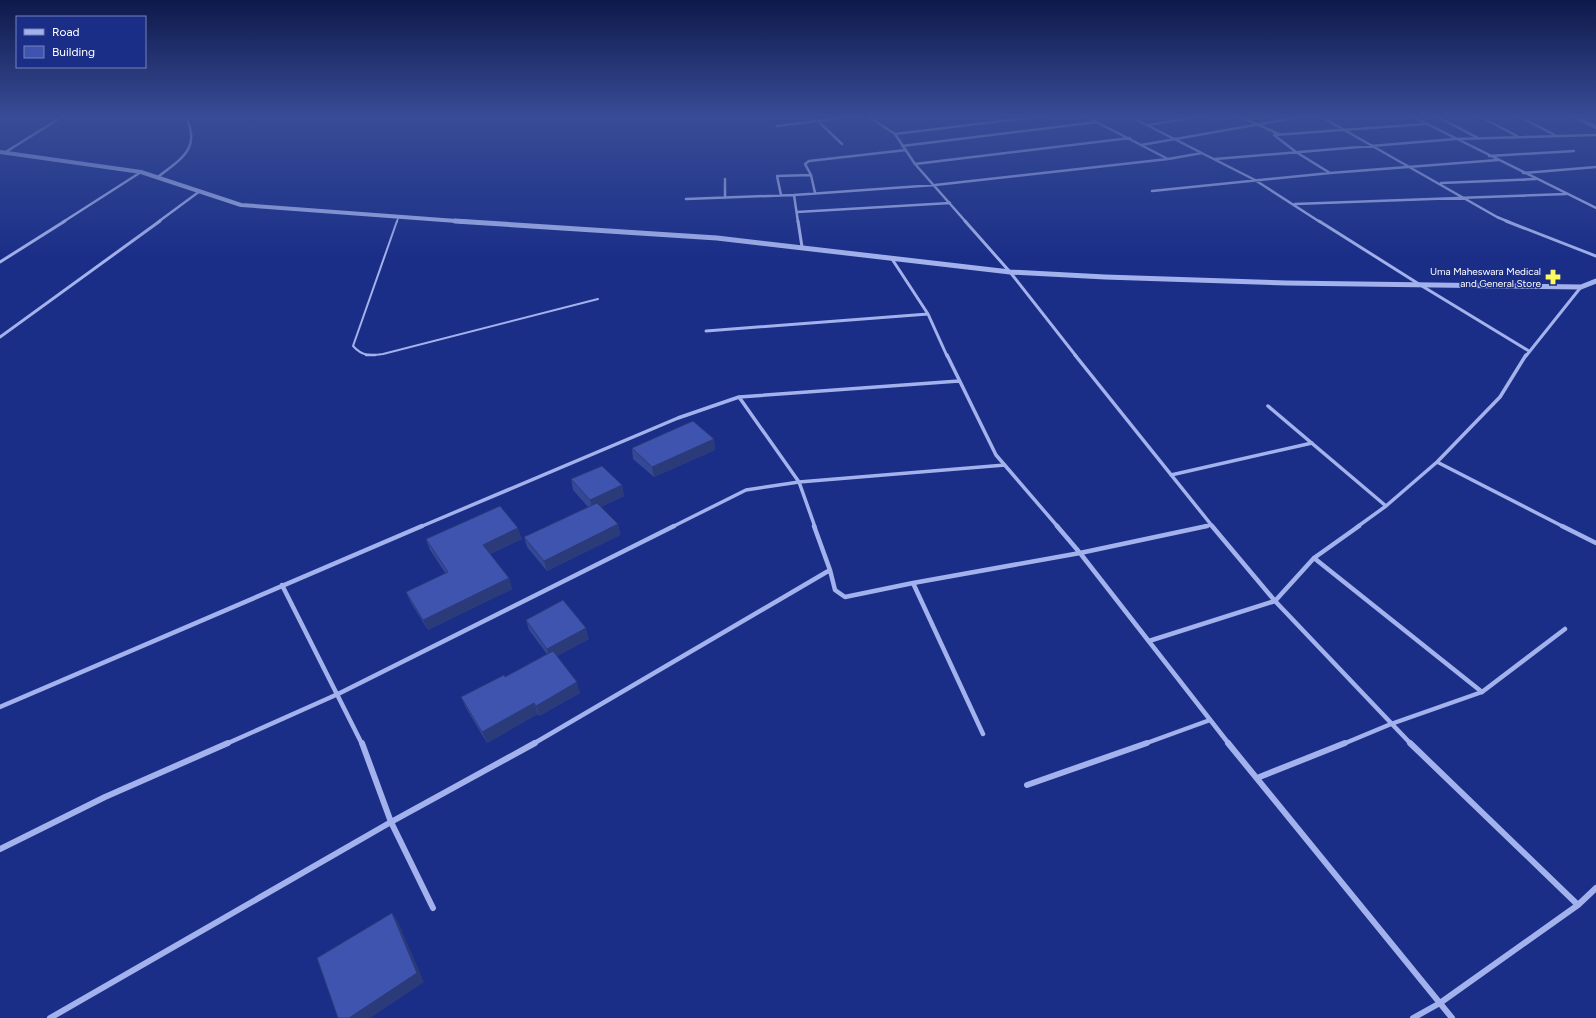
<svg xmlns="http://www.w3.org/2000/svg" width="1596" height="1018" font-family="Figtree,sans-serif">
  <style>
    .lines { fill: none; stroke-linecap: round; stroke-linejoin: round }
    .service-far2 { stroke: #a3b2ec; stroke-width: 1.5 }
    .service-far1 { stroke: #a3b2ec; stroke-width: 2 }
    .service { stroke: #a3b2ec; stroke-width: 2.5 }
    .minor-far4 { stroke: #a3b2ec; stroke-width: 2.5 }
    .minor-far3 { stroke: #a3b2ec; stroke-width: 3 }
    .minor-far2 { stroke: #a3b2ec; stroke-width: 3.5 }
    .minor-far1 { stroke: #a3b2ec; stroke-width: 4.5 }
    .minor { stroke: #a3b2ec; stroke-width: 6 }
    .tertiary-far1 { stroke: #a3b2ec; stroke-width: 4 }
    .tertiary { stroke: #a3b2ec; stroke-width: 5 }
    .wall { fill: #354896 }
    .shaded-wall { fill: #2b3b7a }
    .building { fill: #3e54af; stroke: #2b3b7a }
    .labels { text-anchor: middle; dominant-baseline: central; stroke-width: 3; stroke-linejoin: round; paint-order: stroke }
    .far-poi-label { font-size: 10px; fill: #fff; stroke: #1a2e88; text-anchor: end }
  </style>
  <rect width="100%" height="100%" fill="#1a2e88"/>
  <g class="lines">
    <!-- service-far2 -->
    <path class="service-far2" d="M397,222L398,218"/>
    <!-- service-far1 -->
    <path class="service-far1" d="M397,221L353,346C362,356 370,356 383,354L598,299"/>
    <!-- service -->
    <path class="service" d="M366,355H375"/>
    <!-- minor-far4 -->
    <path class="minor-far4" d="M866,115L895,134L915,164L966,222
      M1083,115L1168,159
      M1127,115L1255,180L1320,222
      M1236,115L1279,134
      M1318,115L1497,217L1509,222
      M1409,115L1596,208
      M1434,115L1480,139
      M1477,115L1517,136
      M1516,115L1555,135
      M818,121L842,144
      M1149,125L1207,115
      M777,126L865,115
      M895,134L1051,115
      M1141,145L1312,115
      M902,146L1097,122
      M4,153L65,115
      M1489,156L1574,151
      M1215,159L1455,139L1596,135
      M915,164L1130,138
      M1330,173L1296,152L1274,135L1425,124
      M1523,173L1596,167
      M158,177C182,158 202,148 185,115
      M725,179V198
      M1441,183L1536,179
      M1152,191L1330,173L1498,160
      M815,193L811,175L805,164L809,161L906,150
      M781,195L777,176L811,175
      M794,195L798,222
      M686,199L794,195L935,185L1168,159L1202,153
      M1295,204L1566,194
      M797,212L950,203
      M63,222L141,172
      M158,222L200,191"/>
    <!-- minor-far3 -->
    <path class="minor-far3" d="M798,221L802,247
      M965,221L1010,272L1076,356
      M1319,221L1422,286L1529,351
      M1506,221L1596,256
      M892,259L928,314L947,356
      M0,262L65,221
      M706,331L928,314
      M0,337L160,221
      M1526,356L1581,287"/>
    <!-- minor-far2 -->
    <path class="minor-far2" d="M947,355L996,455L1058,527
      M1075,355L1213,527
      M739,397L799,482L1005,465
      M1268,406L1386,506
      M1437,462L1564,527
      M1171,475L1312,443
      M420,527L678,418L739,397L959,381
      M672,527L746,490L799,482L815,527
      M1202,527L1211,525
      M1357,527L1386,506L1437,462L1500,397L1526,355"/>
    <!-- minor-far1 -->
    <path class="minor-far1" d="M814,526L830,570
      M1057,526L1080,553L1229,744
      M1212,526L1275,601L1411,744
      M1562,526L1596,543
      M1314,558L1482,692
      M913,583L983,734
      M282,585L362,744
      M1149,641L1275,601L1314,558L1359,526
      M0,707L422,526
      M226,744L338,694L674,526
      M533,744L830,570L835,590L845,597L913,583L1080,553L1207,526
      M1144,744L1210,720
      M1343,744L1391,724L1482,692L1565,629"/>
    <!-- minor -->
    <path class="minor" d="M362,743L391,822L433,908
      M1228,743L1452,1018
      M1410,743L1578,905
      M1257,778L1345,743
      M1027,785L1147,743
      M0,849L105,797L228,743
      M50,1018L391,822L535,743
      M1413,1018L1440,1003L1578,905L1596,888"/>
    <!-- tertiary-far1 -->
    <path class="tertiary-far1" d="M1570,115L1596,127
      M0,152L141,172L241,205L470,222"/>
    <!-- tertiary -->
    <path class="tertiary" d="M455,221L717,238L1010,272L1105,277L1286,283L1581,287L1596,281"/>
  </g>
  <!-- wall -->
  <path class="wall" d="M1246,115H1296L1261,121Z
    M714,439L715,450L654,477L633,459L632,448Z
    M571,479L622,485L624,496L601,507L618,524L620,535L547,571L527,547L524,537L588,507L573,490Z
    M426,539H522L490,554L509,578L512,589L428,630L411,603L406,592L446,574L430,550Z
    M526,620L589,639L557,656L580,693L539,716L538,714L487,743L466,708L461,697L505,677L547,654L529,630Z"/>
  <!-- shaded-wall -->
  <path class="shaded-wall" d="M1276,115H1296L1261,121L1262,117Z
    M714,439L715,450L654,477L652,467Z
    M622,485L624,496L593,511L590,500Z
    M618,524L620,535L547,571L544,561Z
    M518,528L522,539L487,555L483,545Z
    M509,578L512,589L428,630L423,620Z
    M586,628L589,639L550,660L547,649Z
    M577,682L580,693L539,716L536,706Z
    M534,703L538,714L487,743L482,732Z
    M392,913L398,922L424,982L370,1018H349Z"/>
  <!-- building -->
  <path class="building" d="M1257,115H1276L1262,117Z
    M693,421L714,439L652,467L632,448Z
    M602,466L622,485L590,500L571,479Z
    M597,503L618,524L544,561L524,537Z
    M500,506L518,528L483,545L509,578L423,620L406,592L448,572L426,539Z
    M563,600L586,628L547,649L526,620Z
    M553,651L577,682L536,706L534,703L482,732L461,697L504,675L505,677Z
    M392,913L417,973L349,1018H338L317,958Z"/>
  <!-- sky -->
  <linearGradient id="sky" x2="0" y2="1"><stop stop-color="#0e194b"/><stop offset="0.45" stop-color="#384c96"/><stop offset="1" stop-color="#384c96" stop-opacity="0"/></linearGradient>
  <rect width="1596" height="258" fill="url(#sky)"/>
  <!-- icons -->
  <defs>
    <symbol id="pharmacy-bare" viewBox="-9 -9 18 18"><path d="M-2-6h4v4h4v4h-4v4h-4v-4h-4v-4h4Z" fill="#fef95f" stroke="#1a2e88" stroke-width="2.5" paint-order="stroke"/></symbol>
  </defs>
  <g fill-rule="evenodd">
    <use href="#pharmacy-bare" x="1542" y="266" width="22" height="22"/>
  </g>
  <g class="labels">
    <!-- far-poi labels -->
    <g class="far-poi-label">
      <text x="1541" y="271">Uma Maheswara Medical<tspan x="1541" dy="12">and General Store</tspan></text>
    </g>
  </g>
  <!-- legend -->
  <rect x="16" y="16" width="130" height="52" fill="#1a2e88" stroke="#7682b8"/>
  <rect x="24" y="29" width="20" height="6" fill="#a3b2ec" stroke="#7682b8"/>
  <text x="52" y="36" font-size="12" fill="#ffffff">Road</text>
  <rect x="24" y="46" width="20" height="12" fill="#3e54af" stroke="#7682b8"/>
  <text x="52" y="56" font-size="12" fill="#ffffff">Building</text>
</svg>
